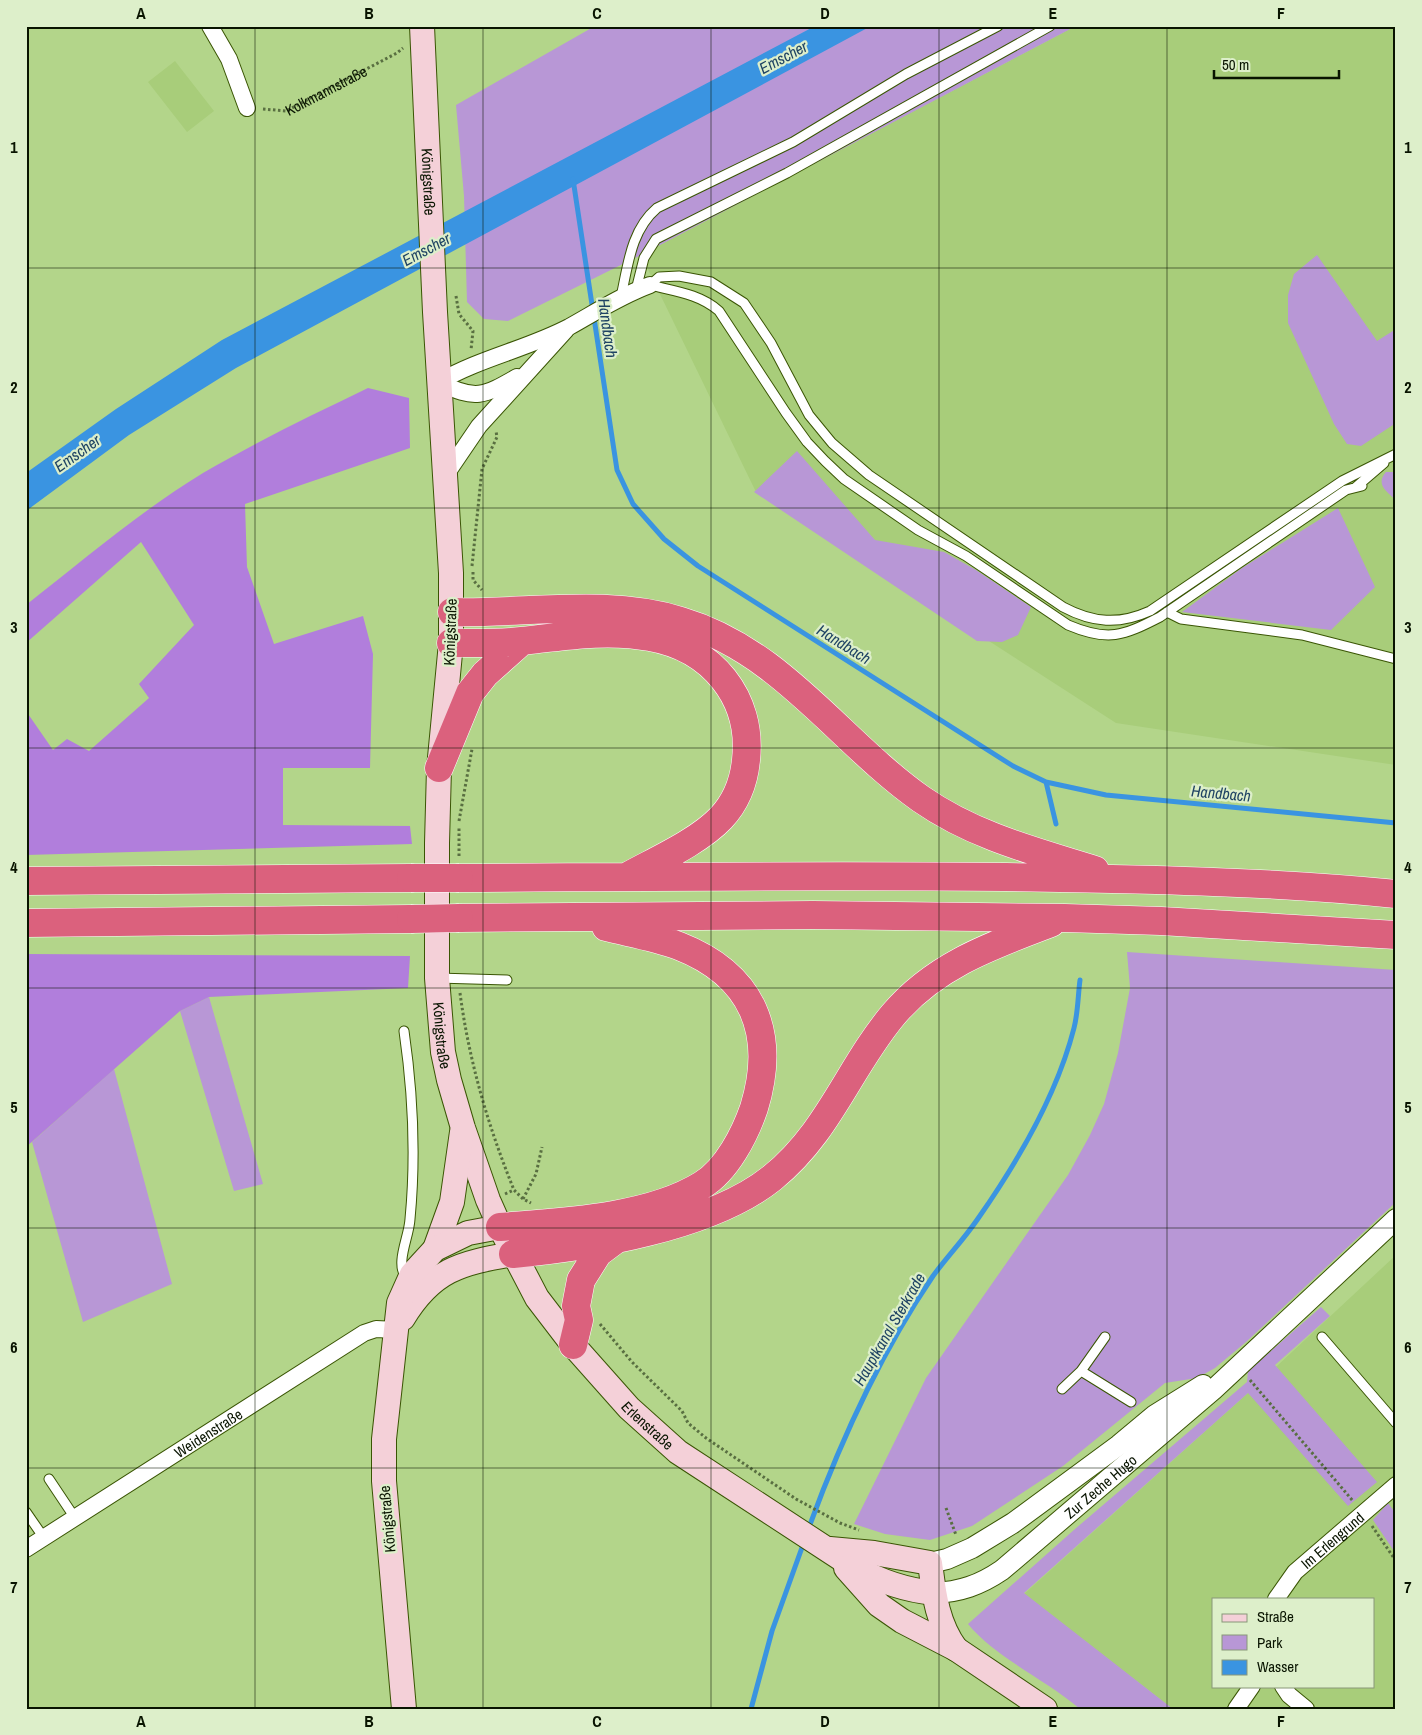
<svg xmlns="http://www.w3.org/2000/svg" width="1422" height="1735" font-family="'Archivo Narrow',sans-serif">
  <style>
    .built { fill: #a8cd7a; fill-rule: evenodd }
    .green { fill: #b897d6 }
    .forest { fill: #b17edc }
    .water { fill: #3a94e1 }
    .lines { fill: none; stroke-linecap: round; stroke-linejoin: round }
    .stream { stroke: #3a94e1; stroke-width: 5 }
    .service-casing { stroke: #3a5504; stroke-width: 11 }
    .minor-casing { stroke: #3a5504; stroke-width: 18 }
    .tertiary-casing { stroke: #3a5504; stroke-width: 22 }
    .secondary-casing { stroke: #3a5504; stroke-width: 26 }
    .motorway-casing { stroke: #fff; stroke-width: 29 }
    .path { stroke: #596f41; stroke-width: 3; stroke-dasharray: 2.5 2.5; stroke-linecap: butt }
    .service { stroke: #fff; stroke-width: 9 }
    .minor { stroke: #fff; stroke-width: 16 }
    .tertiary { stroke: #fff; stroke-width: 20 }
    .secondary { stroke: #f4d0d8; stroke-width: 24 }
    .motorway { stroke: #db617d; stroke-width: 28 }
    .motorway-bridge-casing { stroke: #fff; stroke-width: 29; stroke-linecap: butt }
    .motorway-bridge { stroke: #db617d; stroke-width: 28 }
    .grid { fill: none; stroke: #091400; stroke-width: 1; stroke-opacity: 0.55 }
    .labels { text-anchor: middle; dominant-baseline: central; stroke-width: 4.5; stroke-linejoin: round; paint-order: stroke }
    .street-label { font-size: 15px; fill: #091400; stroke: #ddefca }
    .water-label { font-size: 16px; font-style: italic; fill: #1f4363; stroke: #ddefca }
    .neatline { fill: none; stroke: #091400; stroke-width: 2 }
    .grid-label { font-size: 16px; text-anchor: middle; font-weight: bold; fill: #091400 }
  </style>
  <rect width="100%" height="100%" fill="#b3d58a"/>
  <!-- built -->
  <path class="built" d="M1076,26H1396V765L1116,723L755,490L641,255Z
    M175,61L214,111L187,132L148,82Z
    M1396,1255V1709H1173L1024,1594L1248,1393ZM1213,1599H1373V1686H1213Z"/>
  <!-- green -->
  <path class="green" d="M595,26H1076L641,255L508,321L484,319L467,302L464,196L456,105Z
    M1317,255L1377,341L1396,329V423L1361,446L1347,444L1334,424L1288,323V295L1294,274Z
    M797,451L875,540L944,552L976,570L1031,607L1018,635L1002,642L977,641L754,492Z
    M1386,472H1396V500C1387,492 1375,484 1386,472Z
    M1338,508L1375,587L1331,630L1182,612L1242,568Z
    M1127,952L1396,970V1202L1246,1342L1215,1368L1197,1378L1165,1383L1063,1466L972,1526L930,1540L885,1534L854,1524L926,1378L1068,1175L1090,1135L1104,1104L1118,1053L1130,988Z
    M209,997L263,1184L234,1191L180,1011Z
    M114,1069L172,1284L83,1322L32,1142Z
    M1321,1307L1330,1316L1275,1365L1377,1482L1348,1506L1248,1393L1024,1593L1173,1709H1080C1045,1679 996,1658 968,1624L1075,1529L1247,1382L1248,1371Z
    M1388,1503L1396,1514V1554L1373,1520Z"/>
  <!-- forest -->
  <path class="forest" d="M368,388L409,398L410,448L245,504L247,567L274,644L363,616L373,654L370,768H283V825L410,826L412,844L26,855V711L53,750L67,739L89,751L149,698L139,684L194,625L141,542L26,643V605C82,561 142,510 203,473C256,442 312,415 368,388Z
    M26,954L410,956L408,988L209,997L180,1011L26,1147Z"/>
  <!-- water -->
  <path class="water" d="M815,26H871L236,368L129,435L26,511V473L116,409L222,340Z"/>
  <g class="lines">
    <!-- stream -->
    <path class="stream" d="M573,179L617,470L633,504L664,539L698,566L1013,766L1046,782L1106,795L1396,823
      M1046,782L1056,824
      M808,1530C840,1442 880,1354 933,1276C947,1257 964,1239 977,1220C1017,1163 1057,1095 1074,1028C1078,1013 1078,995 1080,980
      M751,1709L772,1631L804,1542"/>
    <defs>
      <path id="service" d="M650,285L659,277L679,276L711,282L744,303L771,343L809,415L832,443L869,475L1063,607C1093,623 1119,625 1150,611L1342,481L1396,454
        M650,285C674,291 700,294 719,311L786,413L807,442L825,461L844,479L918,530L966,556L1068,625C1108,642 1123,636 1160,617L1346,490L1362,486
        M636,290L644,258L656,239L787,173L1050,26
        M621,297C628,265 631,230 657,208L793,142L906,74L998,26
        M1356,487L1384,463
        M1167,612L1181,619L1302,635L1396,659
        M437,978L507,980
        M404,1031C413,1093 416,1156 410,1219C409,1238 395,1262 406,1278
        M1322,1337L1396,1423
        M1081,1371L1131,1402
        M1062,1389L1081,1371L1105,1337
        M49,1479L75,1518
        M26,1512L44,1538"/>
      <g id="minor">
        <path d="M210,26L229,59L247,108"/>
        <path d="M439,382C480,358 527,349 569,327C596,312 620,296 650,285"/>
        <path d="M439,382C475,401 484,396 517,377"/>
        <path d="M445,476L479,426L566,330"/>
        <path id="s2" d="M26,1549L364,1333L376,1329L396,1330"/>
        <path id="s3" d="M1276,1599L1295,1572L1396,1485"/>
        <path d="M1283,1686L1289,1695L1306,1709"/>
        <path d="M1236,1709L1252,1686"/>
      </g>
      <g id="tertiary">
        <path d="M930,1563L947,1559L972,1548L1013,1523L1119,1445L1155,1415L1203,1385"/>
        <path id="s4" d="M934,1593C960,1592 980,1585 1002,1570L1213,1390L1396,1219"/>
      </g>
      <g id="secondary">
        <path id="s5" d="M422,26L435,312L451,573V643L439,768L437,843V978L443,1052L449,1080L463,1128L488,1200L500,1227L537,1298L573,1345L629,1408L678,1452L854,1567C879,1581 905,1590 934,1593"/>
        <path d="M435,1249L452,1202L462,1132"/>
        <path d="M403,1318C432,1270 460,1263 513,1254"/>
        <path d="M830,1549L874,1553L930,1563C934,1594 937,1623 956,1649"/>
        <path d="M846,1568L879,1605L902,1621L956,1649L1045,1709"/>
        <path d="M404,1709L384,1481V1439L399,1303L412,1274L435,1249L468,1233L500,1227"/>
      </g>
      <path id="motorway" d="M452,612C527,614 607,598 681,621C782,651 839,741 921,799C974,836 1034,851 1095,870
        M451,643C475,643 499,644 522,641C566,636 607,629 650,637C712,648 753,698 746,760C744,781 736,802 721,818C698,842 657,860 628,876
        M439,768L470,693L485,674L522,641
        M459,878C641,877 823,875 1005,877C1135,879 1267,881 1396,894
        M26,881L411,878
        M459,918L813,915L1065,918L1161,921L1396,935
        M26,923L411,919
        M500,1227C562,1222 649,1218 702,1185C727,1170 745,1134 754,1108C777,1033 753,975 679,946C655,937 630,933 606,927
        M513,1254C590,1247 711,1227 772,1178C829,1132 848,1069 893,1015C935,965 993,945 1051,923
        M573,1345L579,1320L576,1306L581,1280L598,1253L618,1238"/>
    </defs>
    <!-- service casing -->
    <use href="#service" class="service-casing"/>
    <!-- minor casing -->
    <use href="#minor" class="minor-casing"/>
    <!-- tertiary casing -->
    <use href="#tertiary" class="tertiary-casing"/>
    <!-- secondary casing -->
    <use href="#secondary" class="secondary-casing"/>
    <!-- motorway casing -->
    <use href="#motorway" class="motorway-casing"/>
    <!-- path -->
    <g class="path">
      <path id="s1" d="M263,109L286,111L397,53L403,48"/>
      <path d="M456,296L459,314L473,331L471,350"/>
      <path d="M472,566L482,469L497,437L496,431"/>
      <path d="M473,572V580L482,590"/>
      <path d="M459,821L472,749"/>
      <path d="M459,856V828"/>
      <path d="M460,993C469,1061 488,1126 514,1190"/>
      <path d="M505,1194L514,1190L523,1199L531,1203"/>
      <path d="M523,1199L536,1174L542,1147"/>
      <path d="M600,1324L632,1362L682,1411L688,1423L706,1438L796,1499L840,1523L859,1530"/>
      <path d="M1250,1380L1353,1501"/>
      <path d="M946,1508L956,1535"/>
      <path d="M1372,1526L1396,1561"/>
    </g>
    <!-- service -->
    <use href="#service" class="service"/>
    <!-- minor -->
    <use href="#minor" class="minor"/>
    <!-- tertiary -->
    <use href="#tertiary" class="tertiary"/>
    <!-- secondary -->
    <use href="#secondary" class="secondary"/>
    <!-- motorway -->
    <use href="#motorway" class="motorway"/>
    <defs>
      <path id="motorway-bridge" d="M411,878H459
        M411,919L459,918"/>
    </defs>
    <!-- motorway-bridge casing -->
    <use href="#motorway-bridge" class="motorway-bridge-casing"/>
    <!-- motorway-bridge -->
    <use href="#motorway-bridge" class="motorway-bridge"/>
  </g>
  <!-- grid -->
  <path class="grid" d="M255,26V1709M483,26V1709M711,26V1709M939,26V1709M1167,26V1709M26,268H1396M26,508H1396M26,748H1396M26,988H1396M26,1228H1396M26,1468H1396"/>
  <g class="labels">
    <!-- street labels -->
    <g class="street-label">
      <text stroke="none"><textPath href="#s1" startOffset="68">Kolkmannstraße</textPath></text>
      <text stroke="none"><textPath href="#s5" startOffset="156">Königstraße</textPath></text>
      <text transform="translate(450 632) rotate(-88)">Königstraße</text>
      <text stroke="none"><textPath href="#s5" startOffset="1011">Königstraße</textPath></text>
      <text stroke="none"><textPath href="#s5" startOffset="1461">Erlenstraße</textPath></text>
      <text stroke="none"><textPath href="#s2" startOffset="216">Weidenstraße</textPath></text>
      <text stroke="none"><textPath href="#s4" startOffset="202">Zur Zeche Hugo</textPath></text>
      <text transform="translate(387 1519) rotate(-95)">Königstraße</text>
      <text stroke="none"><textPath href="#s3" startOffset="82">Im Erlengrund</textPath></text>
    </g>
    <!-- water labels -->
    <g class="water-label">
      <text transform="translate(783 57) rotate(-28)">Emscher</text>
      <text transform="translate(426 249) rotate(-28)">Emscher</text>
      <text transform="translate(608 328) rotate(82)">Handbach</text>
      <text transform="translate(77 453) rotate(-35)">Emscher</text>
      <text transform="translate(844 644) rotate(32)">Handbach</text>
      <text transform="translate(1221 793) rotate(5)">Handbach</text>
      <text transform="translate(889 1329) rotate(-60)">Hauptkanal Sterkrade</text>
    </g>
  </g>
  <!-- border -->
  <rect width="1422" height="1735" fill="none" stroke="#ddefca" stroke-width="55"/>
  <!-- legend -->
  <rect x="1212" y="1598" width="162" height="90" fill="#ddefca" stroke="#889779"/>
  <rect x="1222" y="1614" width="25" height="8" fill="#f4d0d8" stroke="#889779"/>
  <text x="1257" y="1622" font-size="15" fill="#091400">Straße</text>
  <rect x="1222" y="1635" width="25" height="15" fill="#b897d6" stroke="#889779"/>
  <text x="1257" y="1648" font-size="15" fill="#091400">Park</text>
  <rect x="1222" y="1660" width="25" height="15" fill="#3a94e1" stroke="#889779"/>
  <text x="1257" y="1672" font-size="15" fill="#091400">Wasser</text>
  <!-- scale -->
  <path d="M1214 70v8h125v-8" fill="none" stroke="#091400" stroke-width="2.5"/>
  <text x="1222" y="70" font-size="15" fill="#091400" stroke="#ddefca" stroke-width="4" paint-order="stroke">50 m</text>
  <rect x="28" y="28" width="1366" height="1680" class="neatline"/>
  <g class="grid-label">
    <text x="141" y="19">A</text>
    <text x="369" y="19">B</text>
    <text x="597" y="19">C</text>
    <text x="825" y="19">D</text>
    <text x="1053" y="19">E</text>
    <text x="1281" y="19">F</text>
    <text x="14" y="153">1</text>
    <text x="1408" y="153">1</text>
    <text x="14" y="393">2</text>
    <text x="1408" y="393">2</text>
    <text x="14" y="633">3</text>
    <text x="1408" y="633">3</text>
    <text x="14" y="873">4</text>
    <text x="1408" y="873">4</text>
    <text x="14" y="1113">5</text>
    <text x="1408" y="1113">5</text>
    <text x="14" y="1353">6</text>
    <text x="1408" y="1353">6</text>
    <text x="14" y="1593">7</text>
    <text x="1408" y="1593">7</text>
    <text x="141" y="1727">A</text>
    <text x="369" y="1727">B</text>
    <text x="597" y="1727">C</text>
    <text x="825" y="1727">D</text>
    <text x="1053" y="1727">E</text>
    <text x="1281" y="1727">F</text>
  </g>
</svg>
